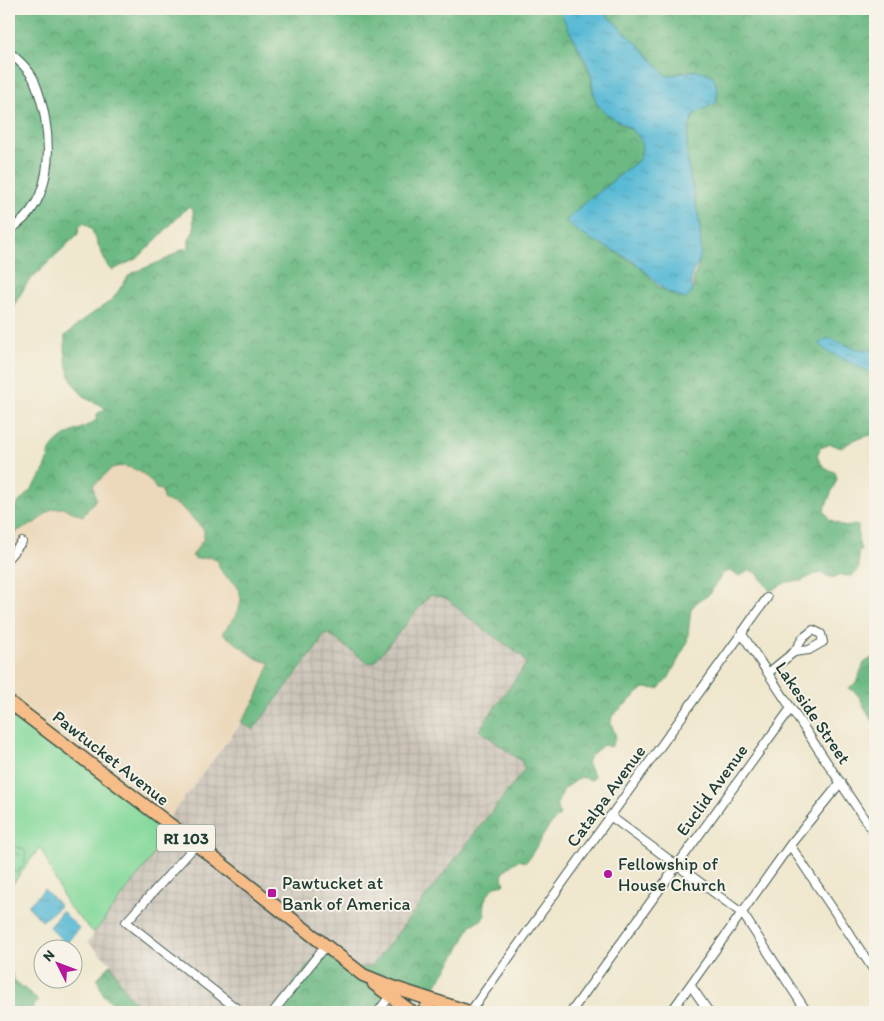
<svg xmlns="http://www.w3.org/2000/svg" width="884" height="1021" font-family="Itim,sans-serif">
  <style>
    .built { fill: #ecd8ba }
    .industrial { fill: url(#industrial-grid) }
    .green { fill: #85d99b; stroke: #528b68 }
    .forest { fill: url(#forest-crowns); stroke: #467b5c }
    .wetland { fill: url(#wetland-marsh); stroke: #528b68 }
    .water { fill: url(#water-ripples); stroke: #3b7b84 }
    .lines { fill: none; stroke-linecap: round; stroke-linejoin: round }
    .minor-casing { stroke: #3e564b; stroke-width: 10 }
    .primary-casing { stroke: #3e564b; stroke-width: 15 }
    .minor { stroke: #fff; stroke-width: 8 }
    .primary { stroke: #f7bd88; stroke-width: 12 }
    .poi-dot { fill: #b5179e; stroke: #f7f3e8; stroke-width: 2 }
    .labels { text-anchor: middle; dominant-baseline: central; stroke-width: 4; stroke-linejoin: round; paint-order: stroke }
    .shield { fill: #f7f3e8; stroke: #60746a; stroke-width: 1 }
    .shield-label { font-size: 16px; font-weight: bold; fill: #1f3d34 }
    .street-label { font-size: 18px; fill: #1f3d34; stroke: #f7f3e8 }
    .poi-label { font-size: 18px; fill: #1f3d34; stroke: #f7f3e8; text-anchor: start }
  </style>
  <defs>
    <pattern id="industrial-grid" width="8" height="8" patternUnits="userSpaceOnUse" patternTransform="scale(1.25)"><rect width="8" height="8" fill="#cbc3b8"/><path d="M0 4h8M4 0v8" fill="none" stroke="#aea89f"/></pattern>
    <pattern id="forest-crowns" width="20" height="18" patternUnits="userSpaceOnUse" patternTransform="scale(1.25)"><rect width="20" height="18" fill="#6cb983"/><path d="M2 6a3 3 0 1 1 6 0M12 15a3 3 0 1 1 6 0" fill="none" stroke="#58986c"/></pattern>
    <pattern id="wetland-marsh" width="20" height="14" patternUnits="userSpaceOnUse" patternTransform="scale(1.25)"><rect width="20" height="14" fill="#85d99b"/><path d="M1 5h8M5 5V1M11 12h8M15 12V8" fill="none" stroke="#72bb86"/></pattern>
    <pattern id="water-ripples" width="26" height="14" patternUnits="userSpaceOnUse" patternTransform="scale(1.25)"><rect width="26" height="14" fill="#57b9d5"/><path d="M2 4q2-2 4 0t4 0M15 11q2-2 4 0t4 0" fill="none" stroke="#4798ae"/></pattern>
  </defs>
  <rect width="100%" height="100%" fill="#f7f3e8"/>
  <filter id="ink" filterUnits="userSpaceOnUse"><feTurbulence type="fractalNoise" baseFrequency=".02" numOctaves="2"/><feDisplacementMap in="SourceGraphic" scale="10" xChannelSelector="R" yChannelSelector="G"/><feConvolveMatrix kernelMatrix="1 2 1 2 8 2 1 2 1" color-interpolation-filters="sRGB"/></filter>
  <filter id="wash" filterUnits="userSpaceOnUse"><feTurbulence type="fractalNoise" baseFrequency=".0096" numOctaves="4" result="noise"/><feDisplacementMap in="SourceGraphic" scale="20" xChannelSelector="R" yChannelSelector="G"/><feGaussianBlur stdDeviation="1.12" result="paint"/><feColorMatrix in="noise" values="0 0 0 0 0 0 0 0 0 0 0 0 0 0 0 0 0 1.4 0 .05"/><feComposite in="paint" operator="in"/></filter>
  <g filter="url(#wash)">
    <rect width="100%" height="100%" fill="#efe7ce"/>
    <!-- built -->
    <path class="built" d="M117,466L128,467L146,474L155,486L162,490L163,499L180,506L204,530V538L197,548L196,559L211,556L218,561L220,572L236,586L242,601L236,617L251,654L257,659L270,662L263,685L250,709L166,822L9,702V541L19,530L32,525L52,509L63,508L84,512L96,499L93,486L112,468Z"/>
    <!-- industrial -->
    <path class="industrial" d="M430,595L446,598L470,619L522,656L526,664L479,730L521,761L525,769L371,967L356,968L272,1012H145L128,995L115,975L111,964L88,942L156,848L159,833L166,822L241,723L253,730L320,643L324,634L327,633L367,663L374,662Z"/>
    <!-- green -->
    <path class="green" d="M9,702L163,826C156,836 156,849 150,860L94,933L67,905L40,847L9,889Z"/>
    <!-- forest -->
    <path class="forest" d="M9,9H560L591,76L593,93L619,123L635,132L642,140L643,149L639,160L579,208L566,222L640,267L660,288L673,295L694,288C692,273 696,275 699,263C701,253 701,237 700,228C696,190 676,150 695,113L716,103L718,90L713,76L692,70L666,76L642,48L600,9H875V351L854,348L846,343L868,371L875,375V434L856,439L841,448L831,444L820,448L817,456C821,465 826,470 835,472L837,479L824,510L829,519L845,527L853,525L858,526V539L861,551L858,552L859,568L852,576L838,575L833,578L821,573L813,575L801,581L787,582L770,591L757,573L749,570L740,576L729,571L723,573L710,594L697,602L691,609L687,643L668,679L658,689L644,688L612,716L611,723L616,737L611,747L603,745L590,756L587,763L594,776L592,780L581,777L564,789L556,806L560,814L559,817C547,824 536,850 526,862L518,860L505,870L502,876L505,884L495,886C486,897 481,901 485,915L481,920L471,925L458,951L429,997L387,992L376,1012H272L325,944L356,968L372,966L514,783L525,769L521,761L479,730L526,664L522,656L470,619L446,598L430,595L374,662L368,663L327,633L324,634L320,643L253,730L241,722L256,699L270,663L257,659L222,633C233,620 249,603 236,586C227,575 221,577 218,561L211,557L196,559L192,556L204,538V530L180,506L163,499L162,490L156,489C148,474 130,462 112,468L93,486L96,499L83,516L63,508L52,509L32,525L19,530L9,541V513C22,498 37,486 45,468C49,461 48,452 53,446C64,432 83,430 96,420L97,414L105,409C100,402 91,403 85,397C66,380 65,361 65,336L82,321L112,300L130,274L167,259L182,249H189V240L194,230L193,210L188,207L138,258L113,270L108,267L91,228L84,223L79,227L78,234L28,282L14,305L9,309Z
      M875,656V722C862,713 866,697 849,688L856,683L864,663Z
      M111,964C121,984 127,997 145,1012H124L104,996L97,979Z
      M9,966L14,980L38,1000L30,1012H9Z"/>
    <!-- wetland -->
    <path class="wetland" d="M13,847L22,848L26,853L24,864L17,873L9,868V850Z"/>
    <!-- water -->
    <path class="water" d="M560,9H600L642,48L666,76C686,74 694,65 713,76L718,90L716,103L695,113C675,151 697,192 700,230C700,240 702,252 699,261C698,266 693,270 692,275C690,285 696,290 686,299C659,292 659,282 639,266C617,248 586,243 566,221L579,208L639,160C652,127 615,127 598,105C592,96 594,85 591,75C584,52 567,32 560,9Z
      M829,338L854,348L875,351V375L825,350L819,343Z
      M44,889L60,906L42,921L28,906Z
      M62,911L79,928L66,944L49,927Z"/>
  </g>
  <g filter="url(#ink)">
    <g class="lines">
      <defs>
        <path id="minor" d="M9,52C18,60 29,69 34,80C53,126 59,202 9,230
          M9,557L22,542
          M813,630L821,634L823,642L809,650L794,652L803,638Z
          M742,634L875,835
          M768,673L794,652
          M610,816L743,914L807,1012
          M196,845L126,922L241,1012
          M790,845L875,972
          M691,986L709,1012
          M273,1012L326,945
          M378,1012L390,996
          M470,1012L767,598
          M571,1012L791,708
          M671,1012L790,845L841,782"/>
        <path id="primary" d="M9,702L223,865L363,975L395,988L469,1012
          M374,984L412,1012
          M423,1012L432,1000"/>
      </defs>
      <!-- minor casing -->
      <use href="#minor" class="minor-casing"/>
      <!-- primary casing -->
      <use href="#primary" class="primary-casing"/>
      <!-- minor -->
      <use href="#minor" class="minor"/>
      <!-- primary -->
      <use href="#primary" class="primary"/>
    </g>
  </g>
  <!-- markers -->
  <g class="poi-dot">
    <circle cx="608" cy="874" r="5"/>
    <rect x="267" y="888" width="10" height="10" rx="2.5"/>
  </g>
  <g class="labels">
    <!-- shield labels -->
    <rect class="shield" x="157" y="824.5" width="58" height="27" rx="4"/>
    <g class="shield-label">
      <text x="186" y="838">RI 103</text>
    </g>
    <!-- street labels -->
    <g class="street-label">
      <text transform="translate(813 713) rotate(56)">Lakeside Street</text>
      <text transform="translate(111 758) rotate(38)">Pawtucket Avenue</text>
      <text transform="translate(712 790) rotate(-54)">Euclid Avenue</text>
      <text transform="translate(606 796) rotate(-54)">Catalpa Avenue</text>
    </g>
    <!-- poi labels -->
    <g class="poi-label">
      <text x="618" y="864">Fellowship of<tspan x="618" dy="21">House Church</tspan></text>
      <text x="282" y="883">Pawtucket at<tspan x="282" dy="21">Bank of America</tspan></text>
    </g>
  </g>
  <!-- margin -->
  <rect width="884" height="1021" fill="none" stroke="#f7f3e8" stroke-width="30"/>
  <!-- north arrow -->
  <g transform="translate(58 964) rotate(312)"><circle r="24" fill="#f7f3e8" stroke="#a1aaa0"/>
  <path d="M0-4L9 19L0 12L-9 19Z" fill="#b5179e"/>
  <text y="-8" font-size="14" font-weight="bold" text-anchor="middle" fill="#1f3d34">N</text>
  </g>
</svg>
